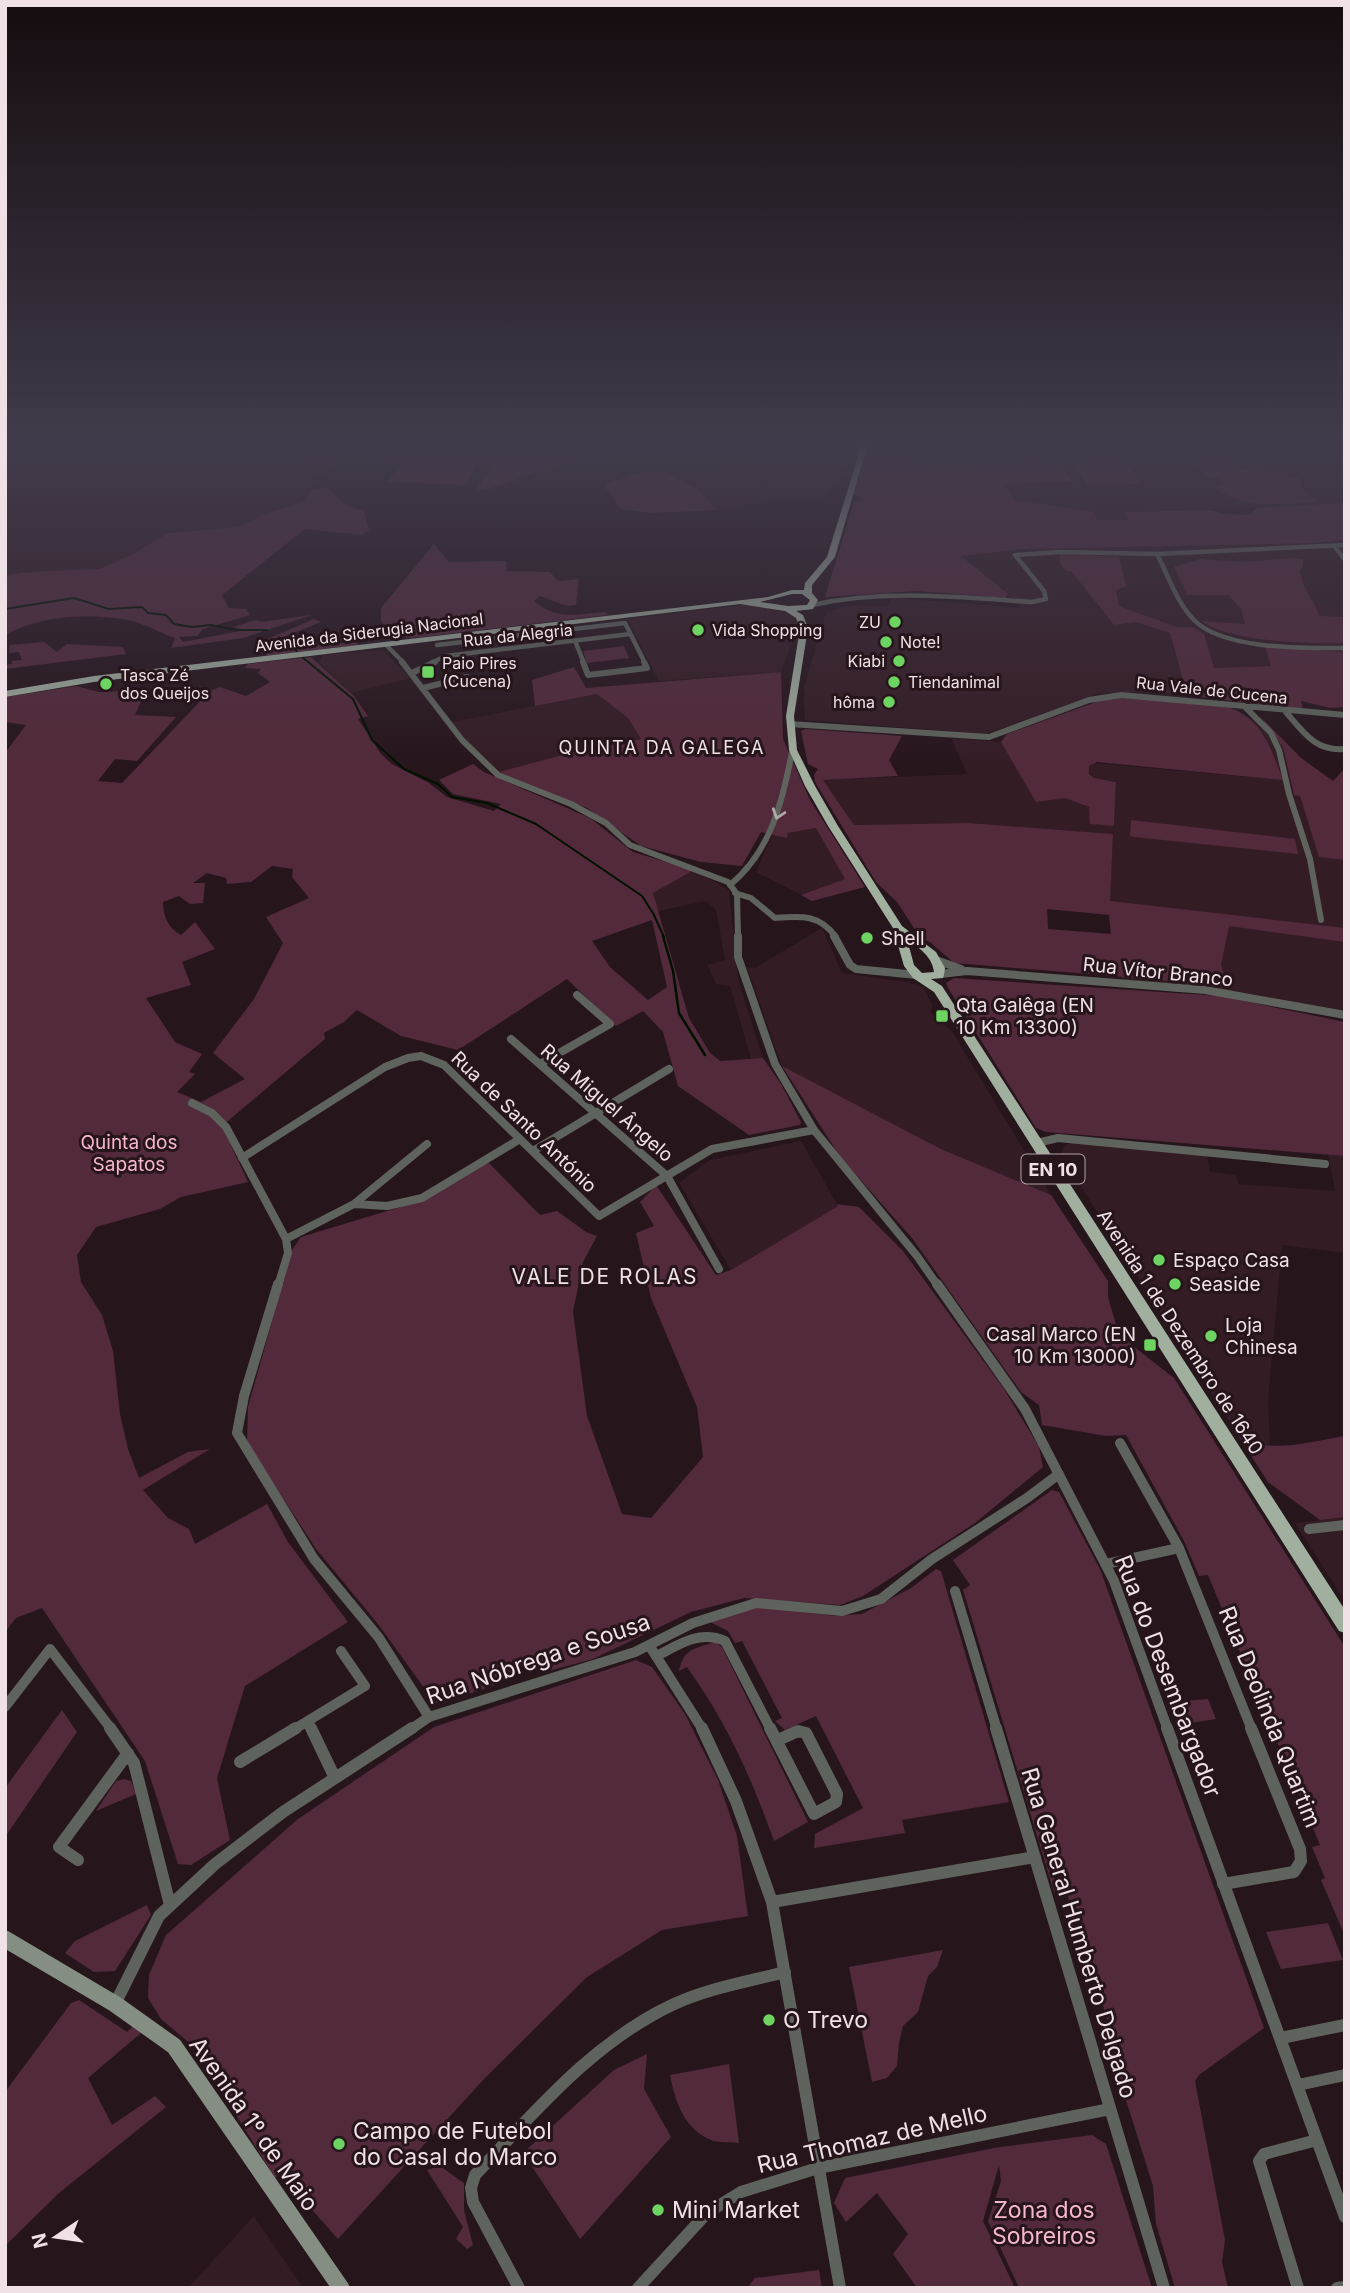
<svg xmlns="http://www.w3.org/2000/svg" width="1350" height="2293" font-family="Inter,sans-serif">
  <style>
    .built { fill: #341c25 }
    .green { fill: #532a3b; fill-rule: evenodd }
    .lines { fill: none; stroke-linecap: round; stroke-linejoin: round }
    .stream-far1 { stroke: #010; stroke-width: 2 }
    .stream { stroke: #010; stroke-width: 2.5 }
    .street-far4 { stroke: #5e645d; stroke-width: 4.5 }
    .street-far3 { stroke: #5e645d; stroke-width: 6 }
    .street-far2 { stroke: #5e645d; stroke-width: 8 }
    .street-far1 { stroke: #5e645d; stroke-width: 10 }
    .street { stroke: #5e645d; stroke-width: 12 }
    .secondary { stroke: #848e82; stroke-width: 17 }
    .primary { fill: #a1af9f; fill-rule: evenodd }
    .oneway { stroke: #aea9a8 }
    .poi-dot { fill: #6dd361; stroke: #27151c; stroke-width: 2.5 }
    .labels { text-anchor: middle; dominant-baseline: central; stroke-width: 6; stroke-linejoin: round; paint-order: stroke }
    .far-poi-label { font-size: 16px; fill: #efe1e6; stroke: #27151c; text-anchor: start }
    .far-street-label { font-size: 16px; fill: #efe1e6; stroke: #27151c }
    .far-neighbourhood-label { font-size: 18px; letter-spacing: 2px; fill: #efe1e6; stroke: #27151c }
    .shield { fill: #27151c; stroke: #b3a4a9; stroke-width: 2 }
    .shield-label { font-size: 18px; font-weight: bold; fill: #efe1e6 }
    .poi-label { font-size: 19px; fill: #efe1e6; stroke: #27151c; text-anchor: start }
    .street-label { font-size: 19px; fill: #efe1e6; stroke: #27151c }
    .park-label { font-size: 19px; fill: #f6b6cd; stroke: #27151c }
    .neighbourhood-label { font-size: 21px; letter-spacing: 2px; fill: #efe1e6; stroke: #27151c }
    .near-street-label { font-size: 23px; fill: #efe1e6; stroke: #27151c }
    .near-poi-label { font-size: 23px; fill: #efe1e6; stroke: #27151c; text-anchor: start }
    .near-park-label { font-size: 23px; fill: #f6b6cd; stroke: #27151c }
  </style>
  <rect width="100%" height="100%" fill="#27151c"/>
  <!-- built -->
  <path class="built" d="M5,447H341L327,474L320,473L304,502L265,514L239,527L168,533L135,553L100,569L42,571L5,575Z
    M1345,447V505L1124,512L1129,520H1096L1094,512L1015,500L1003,483L1071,481L1065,470L1039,462L919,466L890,455L881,448Z
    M829,448L840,459L853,461L824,496L716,508L698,489L674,474L741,465Z
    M1345,539V652L1266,646L1271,666L1213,668L1204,634L1193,627H1177L1119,606L1116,590L1119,557L1066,571H1071L1114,625L1136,622L1170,633L1187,695L1135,692L1097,694L986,734L805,720L804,687L826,613L845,606H888L892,598L1023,608L960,556L1023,549Z
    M744,605L774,608L791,616L799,624L781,672L659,681L627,619Z
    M383,650L410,678L351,693L319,662L323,655Z
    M597,694L628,718L641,739L577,751L499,772L483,759L451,722Z
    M1261,717L1283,747L1294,795H1300L1319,856L1345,860V1017L1121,978L1109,915L1113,834L969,823L854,825L823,780L967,774L951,738L1001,742L1011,757L1065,798L1089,807L1114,825L1116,782L1094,778L1088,771L1089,766L1093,763L1283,780L1264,735L1251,718Z
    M816,828L846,879L801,895L756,872L773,834L787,838L788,833Z
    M694,870L729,890L738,980L763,1058L751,1059L730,986L716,984L707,965L725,960L716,910L706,901L658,911L653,893Z
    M822,928L842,973L907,982L923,987L932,1004L931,1013L951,1030L1051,1195L941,1149L782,1066L747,967L755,968Z
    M801,1141L838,1206L731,1270L679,1183L710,1160Z
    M1073,1142L1207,1156L1210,1172L1236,1175L1238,1184L1335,1191L1328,1154L1345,1156V1253L1282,1245L1268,1399L1270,1445L1247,1442L1238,1435L1061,1155L1065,1145Z
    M1345,1517V1601L1295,1523Z
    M254,2216L303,2288H188Z"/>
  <!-- green -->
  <path class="green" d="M283,447H341L332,465L309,462Z
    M357,447C388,447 453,439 475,464L467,485L387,482L402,463L354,454Z
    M469,447H668L568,461L492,488L476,490L491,468L484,457Z
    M870,447H881C902,478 1004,463 1039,462C1056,465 1063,467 1072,481L1004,484L1015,500L1094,512L1097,520H1128L1123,512L1209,510L1225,514L1250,515L1256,508L1345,503V540L1315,543L1023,549L961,556L1008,594L1006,598L916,591L825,597L854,502L864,501L863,498L853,494Z
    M1228,455L1243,470L1270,471L1276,476L1296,477L1302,481L1300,486L1317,502C1282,503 1242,511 1213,486L1226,485L1219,478L1208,479L1198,467L1197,463L1201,458Z
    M1123,459L1142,484L1088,485L1077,468L1088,461Z
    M665,471L698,489L717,510L652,513L621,509L605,487L606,484L638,473Z
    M330,488C337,500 350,510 364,510L369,531L362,535L305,529L222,595L229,608L246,609L250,615L203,629L197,636L179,637L183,642L245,630L233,627L256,620L262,622L312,615L243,638L171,648L175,638C160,633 144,623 128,620C87,613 42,615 5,635V575L42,571L100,569L135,553L168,533L239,527L265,514L304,502L311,489Z
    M434,544L449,562L506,561L507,571L550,572L558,581L579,579L576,605L567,606L540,596L534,601C558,621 575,614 605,612L608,615L412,638L388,635L381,621V608Z
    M1061,554L1119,557L1126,586L1116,590L1119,606L1177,627H1193L1204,634L1214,668L1271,666L1265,646L1345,652V707L1330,708L1301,701L1303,710L1187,695L1170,633L1136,622L1114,625L1071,571H1066L1059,562Z
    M1291,558L1303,559V566L1300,571L1303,583L1320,616L1343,617L1345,643C1307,644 1232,642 1201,621L1245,624L1241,609L1228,595H1187L1174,567L1200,559L1245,562Z
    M314,619L321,622L286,636L304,647L356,642L358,645L267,656L263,641Z
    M44,642L57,652L67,644L123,647L126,654L5,669V665L12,664V661L22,660L19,652L9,653L10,645Z
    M624,646L629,658L587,663L583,651Z
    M311,657L354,696L368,716L358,719L381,754L392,764L429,783L447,797L494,811L501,804L453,794L439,780L473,764L484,772L590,818L633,852L694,870L653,893L689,1018L710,1053L720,1061L763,1058L781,1084L801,1122L800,1125L749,1135L678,1086L663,1032L643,1011L616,1026L567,979L458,1050L401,1036L357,1010L344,1022L324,1033L325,1039L222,1126L248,1182L181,1197L160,1209L96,1227L77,1255L81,1282L102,1315L113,1351L120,1414L128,1449L139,1478L188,1452L210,1449L143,1490L168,1518L189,1529L195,1544L267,1504L288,1542L348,1622L245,1686L217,1778L230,1840L191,1865L178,1864L145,1761L42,1608L16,1618L5,1632V753L26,725L5,722V697L76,686L99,692L146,690L135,715L176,717L137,761L115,759L98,781L122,783L210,691L220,687L246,696L270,682L258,673L261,669L245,668L248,664ZM272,866L293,869L292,877L309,898L266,917L283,943L254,999L213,1053L245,1079L201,1102L177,1092L195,1074L189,1072L202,1054L175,1042L146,998L191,985L182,962L215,949L195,922L181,935C168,928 163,916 163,902L179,896L190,904L203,903L205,883H193L207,873L226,878L227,884L251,882ZM652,920L667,987L648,1000L610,967L592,941Z
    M574,667L586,688L781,672L783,739L810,800L865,887L812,901L801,895L845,879L816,828L788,833L787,838L761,832L742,866L701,862L641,846L587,808L499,772L577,751L641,739L628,718L597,694L535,706L532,680Z
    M1118,698L1218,704C1262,715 1268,742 1283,780L1097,762L1089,766V774L1094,778L1116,782L1114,826L1090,824L1089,807L1065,798L1036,802L1001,742L1007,734L1102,700Z
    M1261,717L1300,757L1333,781L1345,768V860L1319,857L1300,796L1294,795L1283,747Z
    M806,729L902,736L889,760L898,776L823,780L854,825L969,823L1113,834L1110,901L1345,928V942L1229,926L1221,965L1228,988L1173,981L954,963L930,942L921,939L897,902L876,882L815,782L814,775L818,769L808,764L801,731ZM1047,909L1109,915L1111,934L1048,929Z
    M1131,820L1295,839L1298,854L1134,837L1130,836Z
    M954,978L1220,996L1345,1022V1156L1046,1132L1036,1128L948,988L946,983Z
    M782,1066L941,1149L1051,1195L1108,1281V1297L1119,1335L1174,1378L1345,1647V1936L1321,1880L1325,1878L1312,1847L1320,1845L1208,1575L1199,1576L1184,1541L1126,1435L1106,1436L1042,1425L1039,1405L1021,1392L912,1238L841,1158Z
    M488,1162L540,1215L557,1211L586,1232L597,1236L583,1262L573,1312L587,1416L622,1514L651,1518L703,1457L697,1407L651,1298L636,1233L654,1226L640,1202L656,1185L716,1275L731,1270L838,1206L837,1204L859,1207L903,1251L1004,1389L1039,1447L1043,1467L975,1523L863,1596L840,1605L744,1598L691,1612L593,1659L541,1673L535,1659L492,1686L442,1703H435L378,1624L316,1549L247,1443L248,1407L292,1250L301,1237L420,1201Z
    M1238,1435C1267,1456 1312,1441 1345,1436V1517L1320,1520L1268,1482Z
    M1052,1490L1059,1492L1100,1569L1264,2028L1199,2075L1195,2081L1225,2240L1222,2262L1228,2288H1175L1156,2224L1153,2186L1116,2068L1122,2065L1067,1894L1054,1892L963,1590L970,1585L953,1560Z
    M936,1569L941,1571L1009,1802L902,1820L905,1833L814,1848L815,1834L863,1808L816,1716L785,1730L775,1721L782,1718L742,1641L735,1643L728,1631L704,1619L759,1607L835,1616L862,1614L911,1588Z
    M715,1642L722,1647L808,1822L774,1841C751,1777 727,1723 687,1667L679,1671C684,1648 694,1649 715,1642Z
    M636,1660L652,1667L685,1714L718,1780L737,1836L748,1916L662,1930L587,1977L484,2079L338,2239L298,2194L285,2170L275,2178L194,2047L161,2019L148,1998L149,1975L166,1935L298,1819L434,1727Z
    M1208,1699L1216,1719L1191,1723L1184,1701Z
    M62,1710L77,1732L5,1837V1788Z
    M124,1779L131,1781L136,1794L96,1811L116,1781Z
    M147,1905L151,1915L115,1971L94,1972L65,1953L75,1941Z
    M1328,1923L1343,1960L1281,1969L1266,1932Z
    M943,1950L937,1967L928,1976L918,2012L903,2026L899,2043L897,2066L887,2078L872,2082L849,1967Z
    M79,2000L127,2032L134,2025L141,2033L88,2078L112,2125L155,2096L166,2107L59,2193L5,2246V2092L71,2003Z
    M647,2054L644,2089L671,2137L580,2239L523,2153L614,2070Z
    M729,2064L739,2143C731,2142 718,2143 711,2140C684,2129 675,2101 670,2075Z
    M1092,2135L1106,2144L1152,2288H1019L988,2221L1001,2181L999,2165L983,2221L1015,2288H917L893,2254L908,2234L877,2193L846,2222L834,2203L845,2178L994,2148Z
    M440,2166L464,2183V2210L473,2245L467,2249L456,2239L463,2227L427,2170Z
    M819,2270L822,2288H747L755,2278Z"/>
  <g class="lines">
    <!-- stream-far1 -->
    <path class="stream-far1" d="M5,609L74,598L109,609L142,607L148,613L166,615L174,624L192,627L211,625L236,630H267
      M279,637L292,645L297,652
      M302,657L353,699L372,740L404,769L438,784L452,797L487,803L536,824L642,896L653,913L664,937"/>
    <!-- stream -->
    <path class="stream" d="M663,936L673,971L679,1013L705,1055"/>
    <!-- street-far4 -->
    <path class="street-far4" d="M1335,547L1345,560
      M1157,554C1168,575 1177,603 1194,620C1223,650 1305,648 1345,648
      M812,605C885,589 958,597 1032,602L1046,599L1044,591L1015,555L1060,552L1157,554L1345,545
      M575,641L584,663
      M386,645L404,663
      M437,645L625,623L645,663
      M431,663L446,656L630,634"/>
    <!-- street-far3 -->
    <path class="street-far3" d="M402,662L462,740L498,775L571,804L606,823L630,845L728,882L737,894L738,937
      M583,662L588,675L647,668L644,662
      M412,673L435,662
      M423,688L467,677
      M1244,706L1271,733L1279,750L1289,794L1310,859L1321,920
      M1286,712C1303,732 1316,752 1345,749
      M790,724L989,737L1089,700L1121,695L1345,715
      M730,885C773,849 782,800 793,748
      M735,893L751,898L775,918C801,916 819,914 836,937"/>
    <!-- street-far2 -->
    <path class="street-far2" d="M738,936V957L775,1064L814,1130L917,1256L938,1286
      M834,936L850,965L856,969L917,975
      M936,960L961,969
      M940,974L967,971L1205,990L1345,1015
      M511,1039L667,1176L719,1269
      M540,1064L610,1024L577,995
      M192,1103L212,1113L226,1127L286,1239L288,1253L278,1286
      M1037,1143L1058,1138L1325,1164
      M533,1151L669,1069
      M242,1158L385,1067L408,1058L421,1056L444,1065L599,1216L712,1149L814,1130
      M354,1204L427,1144
      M286,1239L354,1204L387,1206L422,1198L520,1139"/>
    <!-- street-far1 -->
    <path class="street-far1" d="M278,1284L244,1396L237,1433L314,1559L379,1638L429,1717
      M937,1284L1025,1409L1114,1581L1168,1730
      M1120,1443L1179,1548
      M1309,1529L1345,1525
      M1106,1564L1179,1548L1252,1730
      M955,1591L997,1730
      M649,1645L703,1730
      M657,1656C679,1644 700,1630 725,1641L771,1730
      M5,1707L50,1649L112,1730
      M308,1721L312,1730
      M293,1730L365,1686L341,1651
      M410,1730L429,1717L635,1652L693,1623L756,1603L842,1611L881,1599L932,1559L1027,1498L1059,1474"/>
    <!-- street -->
    <path class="street" d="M110,1728L134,1763L170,1905
      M311,1728L335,1778
      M702,1728L736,1801L772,1902L840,2288
      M770,1728L814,1814L836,1802L837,1794L806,1733L798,1731L778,1740
      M996,1728L1164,2288
      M1167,1728L1345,2217
      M240,1762L296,1728
      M78,1860L59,1847L128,1753
      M1223,1884L1294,1872L1301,1861L1300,1849L1251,1728
      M772,1902L1035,1857
      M115,2004L159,1916L215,1864L283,1812L412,1728
      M1281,2038L1345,2025
      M1298,2085L1345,2075
      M519,2288L473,2202L471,2188L475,2175C535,2112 592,2043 672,2005C708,1988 747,1982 785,1972
      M638,2288L707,2213L741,2192L818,2168L1110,2109
      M1298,2288L1259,2161L1264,2154L1317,2140
      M1337,2288L1345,2287"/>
    <!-- secondary -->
    <path class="secondary" d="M5,1939L115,2004L174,2046L341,2288"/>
    <!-- primary -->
    <path class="primary" d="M861,447H867L835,557L812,585V593L818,600L813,609L796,611L803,615L808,628L794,716L797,750L815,786L838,826L902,926L936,952L945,968L944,975L943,978L931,979L942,986L1345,1610V1633L1339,1631L934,992L913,978L904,966L893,928L828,826L805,786L789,750L786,716L800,628L796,618L785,611L740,604L94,682L5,697V691L94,676L768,597L792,590H804L805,583L827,557ZM792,594H802L810,600L807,605L788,606L760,602ZM907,939C919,948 932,956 934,972L922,973L914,965Z"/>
  </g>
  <!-- one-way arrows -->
  <defs><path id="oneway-chevron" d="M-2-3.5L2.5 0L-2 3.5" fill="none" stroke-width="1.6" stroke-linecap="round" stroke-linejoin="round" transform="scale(1.75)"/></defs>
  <use class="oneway" href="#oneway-chevron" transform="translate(778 814) rotate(108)"/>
  <!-- sky -->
  <linearGradient id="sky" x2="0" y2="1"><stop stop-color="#150c0f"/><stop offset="0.58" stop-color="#413b4b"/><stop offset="1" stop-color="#413b4b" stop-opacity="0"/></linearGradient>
  <rect width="1350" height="768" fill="url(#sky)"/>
  <!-- markers -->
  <g class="poi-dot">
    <circle cx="895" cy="622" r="7"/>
    <circle cx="698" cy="630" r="7"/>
    <circle cx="886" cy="642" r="7"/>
    <circle cx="899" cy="661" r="7"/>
    <rect x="421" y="665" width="14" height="14" rx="3.5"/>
    <circle cx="894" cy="682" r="7"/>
    <circle cx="106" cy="684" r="7"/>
    <circle cx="889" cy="702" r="7"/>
    <circle cx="867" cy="938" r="7"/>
    <rect x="935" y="1009" width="14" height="14" rx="3.5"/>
    <circle cx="1159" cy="1260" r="7"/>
    <circle cx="1175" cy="1284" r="7"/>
    <circle cx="1211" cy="1336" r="7"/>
    <rect x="1143" y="1338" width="14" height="14" rx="3.5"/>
    <circle cx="769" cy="2020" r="7"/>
    <circle cx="339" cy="2144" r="7"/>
    <circle cx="658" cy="2210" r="7"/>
  </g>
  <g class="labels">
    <!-- far-poi labels -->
    <g class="far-poi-label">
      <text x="881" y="622" text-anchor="end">ZU</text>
      <text x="712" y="630">Vida Shopping</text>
      <text x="900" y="642">Note!</text>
      <text x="885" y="661" text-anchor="end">Kiabi</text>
      <text x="442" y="663">Paio Pires<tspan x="442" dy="18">(Cucena)</tspan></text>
      <text x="120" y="675">Tasca Zé<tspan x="120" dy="18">dos Queijos</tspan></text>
      <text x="908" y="682">Tiendanimal</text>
      <text x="875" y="702" text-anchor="end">hôma</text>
    </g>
    <!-- far-street labels -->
    <g class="far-street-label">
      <text transform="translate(369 632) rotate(-7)">Avenida da Siderugia Nacional</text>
      <text transform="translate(518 635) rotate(-6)">Rua da Alegria</text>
      <text transform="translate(1212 690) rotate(6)">Rua Vale de Cucena</text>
    </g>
    <!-- far-neighbourhood labels -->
    <g class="far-neighbourhood-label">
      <text x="662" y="747">QUINTA DA GALEGA</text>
    </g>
    <!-- shield labels -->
    <rect class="shield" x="1021.5" y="1154.5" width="63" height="29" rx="5"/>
    <g class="shield-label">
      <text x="1053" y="1169">EN 10</text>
    </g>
    <!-- poi labels -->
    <g class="poi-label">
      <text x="881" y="938">Shell</text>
      <text x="956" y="1005">Qta Galêga (EN<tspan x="956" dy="22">10 Km 13300)</tspan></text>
      <text x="1173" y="1260">Espaço Casa</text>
      <text x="1189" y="1284">Seaside</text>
      <text x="1225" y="1325">Loja<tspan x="1225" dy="22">Chinesa</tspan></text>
      <text x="1136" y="1334" text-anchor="end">Casal Marco (EN<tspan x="1136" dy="22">10 Km 13000)</tspan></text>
    </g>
    <!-- street labels -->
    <g class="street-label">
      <text transform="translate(1158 972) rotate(6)">Rua Vítor Branco</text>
      <text transform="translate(607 1103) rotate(41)">Rua Miguel Ângelo</text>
      <text transform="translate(524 1122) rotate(44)">Rua de Santo António</text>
      <text transform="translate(1180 1332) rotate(57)">Avenida 1 de Dezembro de 1640</text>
    </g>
    <!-- park labels -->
    <g class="park-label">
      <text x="129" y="1142">Quinta dos<tspan x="129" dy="22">Sapatos</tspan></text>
    </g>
    <!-- neighbourhood labels -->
    <g class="neighbourhood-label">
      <text x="605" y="1276">VALE DE ROLAS</text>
    </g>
    <!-- near-street labels -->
    <g class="near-street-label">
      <text transform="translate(538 1659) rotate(-19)">Rua Nóbrega e Sousa</text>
      <text transform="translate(1168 1676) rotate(69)">Rua do Desembargador</text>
      <text transform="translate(1270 1717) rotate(68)">Rua Deolinda Quartim</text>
      <text transform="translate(1079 1933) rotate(73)">Rua General Humberto Delgado</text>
      <text transform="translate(254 2124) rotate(55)">Avenida 1º de Maio</text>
      <text transform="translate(872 2139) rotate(-13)">Rua Thomaz de Mello</text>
    </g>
    <!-- near-poi labels -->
    <g class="near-poi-label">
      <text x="783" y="2020">O Trevo</text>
      <text x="353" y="2131">Campo de Futebol<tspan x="353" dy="26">do Casal do Marco</tspan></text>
      <text x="672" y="2210">Mini Market</text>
    </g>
    <!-- near-park labels -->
    <g class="near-park-label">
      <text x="1044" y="2210">Zona dos<tspan x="1044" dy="26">Sobreiros</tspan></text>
    </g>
  </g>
  <!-- border -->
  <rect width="1350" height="2293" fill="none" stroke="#efe1e6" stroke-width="14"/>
  <!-- north arrow -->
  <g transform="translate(56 2237) rotate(257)" stroke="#27151c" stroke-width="5" paint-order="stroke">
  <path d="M0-5L12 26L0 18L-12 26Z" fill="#efe1e6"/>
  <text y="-10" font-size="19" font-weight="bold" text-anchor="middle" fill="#efe1e6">N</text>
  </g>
</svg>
